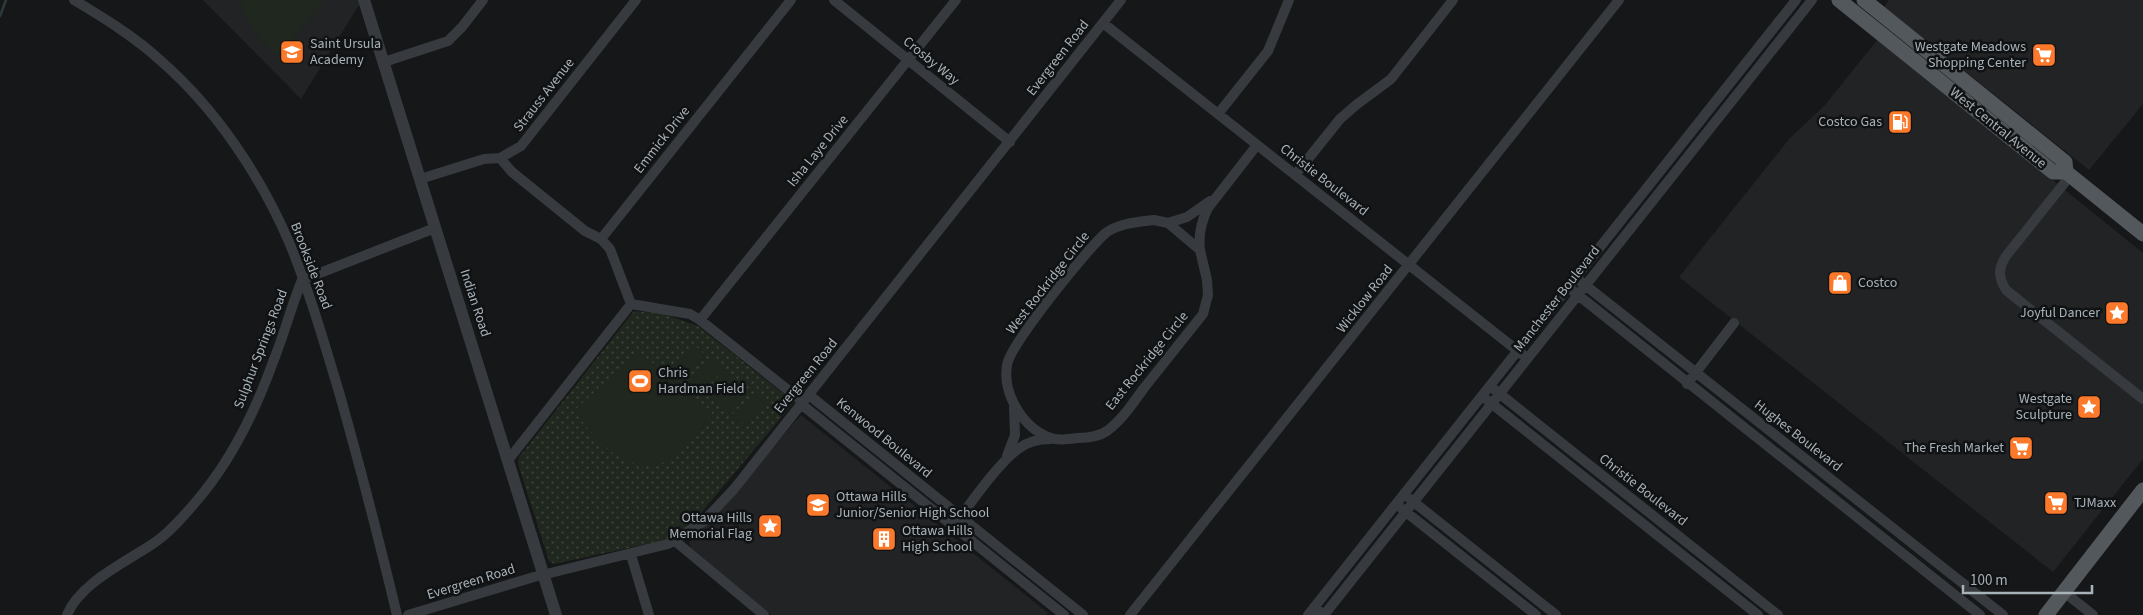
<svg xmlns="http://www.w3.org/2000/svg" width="2143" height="615" font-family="'Source Sans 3',sans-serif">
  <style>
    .built { fill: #222325 }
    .park { fill: url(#park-dots) }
    .pitch { fill: #1f271e }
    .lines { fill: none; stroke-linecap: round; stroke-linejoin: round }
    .stream { stroke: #2b3b3d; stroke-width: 2.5 }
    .minor { stroke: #373a3e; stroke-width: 10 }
    .tertiary { stroke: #373a3e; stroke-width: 12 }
    .primary { stroke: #53585d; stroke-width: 15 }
    .labels { text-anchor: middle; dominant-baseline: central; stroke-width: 5; stroke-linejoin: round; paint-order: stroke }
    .poi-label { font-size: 14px; fill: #a7b2b9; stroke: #111213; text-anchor: start }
    .street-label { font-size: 14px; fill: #a7b2b9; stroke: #111213 }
  </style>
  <defs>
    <pattern id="park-dots" width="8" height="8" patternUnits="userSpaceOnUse" patternTransform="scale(1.25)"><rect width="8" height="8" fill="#1f271e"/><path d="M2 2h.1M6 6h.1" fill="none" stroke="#3d443d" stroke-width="1.8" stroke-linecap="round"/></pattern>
  </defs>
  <rect width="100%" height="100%" fill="#161718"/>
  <!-- built -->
  <path class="built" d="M203,0H358L359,5L301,99Z
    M1889,0H2143V104L2089,170L1884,7Z
    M1878,39L2143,253V459L2053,572L1679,277L1790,138L1825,105Z
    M801,415L1048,613L1046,615H771L691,548L689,542Z"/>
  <!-- park -->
  <path class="park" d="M2118,301L2127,309L2116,324L2106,316Z
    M634,311L664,314L698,326L794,402L691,525L666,540L554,564L549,561L518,464L519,457Z"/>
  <!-- pitch -->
  <path class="pitch" d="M241,0H322L323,3L278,56C262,40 243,24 241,0Z
    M695,346L706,355L686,379L675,370Z
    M638,351L712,412C665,489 624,478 574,411Z
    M709,358L721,367L701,391L690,382Z
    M724,369L736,378L716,402L705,393Z
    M739,381L750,390L731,415L719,405Z
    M754,393L765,402L746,426L734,417Z"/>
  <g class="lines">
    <!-- stream -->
    <path class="stream" d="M0,16L6,0"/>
    <!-- minor -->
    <path class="minor" d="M74,0C104,18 135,37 161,61C216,109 260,175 289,242C309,290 324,342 339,392C360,466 379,540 397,615
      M834,0L1010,142
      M1103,23L1523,355
      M384,62L448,41L462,27L483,0
      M1218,114L1268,51L1289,0
      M500,158L512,172L585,231L601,239L610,249L631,304
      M1295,175L1340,119L1356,105L1391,79L1453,0
      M2070,176L2006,256C1998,269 1998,277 2006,290L2143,399
      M420,179L484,159L500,158L521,146L636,0
      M1154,220L1168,223L1200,250L1207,280L1208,295L1203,314C1184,338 1164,363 1144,388C1133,403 1122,420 1107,431C1098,437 1088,438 1078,438C1071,439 1062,440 1055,439C1025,432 1002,395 1007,365C1010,345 1089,246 1107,232C1120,223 1139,222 1154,220Z
      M1168,223L1187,217L1210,201
      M601,239L791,0
      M1200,250C1198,234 1201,222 1208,208L1257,145
      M1580,281L2003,615
      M1573,291L1980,615
      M631,304L690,314L700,320L803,402
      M700,320L956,0
      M1687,384L1734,323
      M1495,390L1778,615
      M809,395L1083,615
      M1487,400L1758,615
      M801,404L1064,615
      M1007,456L1015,435L1014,407
      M509,459L631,304
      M1410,499L1556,615
      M1401,508L1536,615
      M957,522C971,502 999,463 1018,449C1027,442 1039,439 1051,439
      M675,541L764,615
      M631,555L649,615
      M2064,592L2093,615
      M1314,607L1324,615L1812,0
      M67,615C80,583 126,562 154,543C169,533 182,518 194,504C230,463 255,412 273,362C284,335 291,307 302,280L435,228
      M408,615L534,577L668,544L703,522L734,489L1121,0
      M1130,615L1619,0
      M1308,615L1796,0"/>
    <!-- tertiary -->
    <path class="tertiary" d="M364,0L556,615"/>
    <!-- primary -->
    <path class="primary" d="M1839,0L2053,172H2066L2143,234
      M1864,0L2065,162L2066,172
      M2046,615L2143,490"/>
  </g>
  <!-- icons -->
  <defs>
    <symbol id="school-square" viewBox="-11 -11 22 22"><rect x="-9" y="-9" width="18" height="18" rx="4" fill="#fc782a" stroke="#111213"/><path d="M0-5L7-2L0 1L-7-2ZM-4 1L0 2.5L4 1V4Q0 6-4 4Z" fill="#fff"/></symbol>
    <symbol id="supermarket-square" viewBox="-11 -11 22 22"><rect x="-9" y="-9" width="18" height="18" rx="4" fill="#fc782a" stroke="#111213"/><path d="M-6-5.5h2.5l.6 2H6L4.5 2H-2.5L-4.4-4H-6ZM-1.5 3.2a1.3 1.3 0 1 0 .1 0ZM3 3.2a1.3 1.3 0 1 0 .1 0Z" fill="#fff"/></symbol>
    <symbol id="fuel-square" viewBox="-11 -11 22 22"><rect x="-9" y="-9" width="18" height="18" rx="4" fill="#fc782a" stroke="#111213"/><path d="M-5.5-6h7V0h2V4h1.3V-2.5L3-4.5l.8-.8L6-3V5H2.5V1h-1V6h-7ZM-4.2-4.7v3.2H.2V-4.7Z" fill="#fff"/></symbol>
    <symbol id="shop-square" viewBox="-11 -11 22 22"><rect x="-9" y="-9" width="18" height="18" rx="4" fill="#fc782a" stroke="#111213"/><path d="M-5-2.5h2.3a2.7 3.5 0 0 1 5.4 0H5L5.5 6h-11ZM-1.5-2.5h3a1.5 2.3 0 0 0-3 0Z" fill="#fff"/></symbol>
    <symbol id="sight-square" viewBox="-11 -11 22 22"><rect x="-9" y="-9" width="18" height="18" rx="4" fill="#fc782a" stroke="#111213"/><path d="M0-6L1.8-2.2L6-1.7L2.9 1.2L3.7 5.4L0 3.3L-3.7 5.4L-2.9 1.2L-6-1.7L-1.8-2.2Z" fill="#fff"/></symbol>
    <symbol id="stadium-square" viewBox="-11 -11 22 22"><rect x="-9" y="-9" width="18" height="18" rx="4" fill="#fc782a" stroke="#111213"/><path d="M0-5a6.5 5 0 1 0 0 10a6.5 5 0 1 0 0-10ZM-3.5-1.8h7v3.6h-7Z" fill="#fff"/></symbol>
    <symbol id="building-square" viewBox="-11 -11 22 22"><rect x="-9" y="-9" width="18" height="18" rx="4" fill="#fc782a" stroke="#111213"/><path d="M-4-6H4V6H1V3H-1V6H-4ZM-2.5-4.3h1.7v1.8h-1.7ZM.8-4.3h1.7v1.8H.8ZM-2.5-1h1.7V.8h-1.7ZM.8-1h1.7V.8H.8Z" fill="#fff"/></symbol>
  </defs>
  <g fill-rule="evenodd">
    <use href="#school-square" x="278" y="38" width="28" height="28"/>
    <use href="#supermarket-square" x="2030" y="41" width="28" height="28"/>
    <use href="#fuel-square" x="1886" y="108" width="28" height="28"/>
    <use href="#shop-square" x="1826" y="269" width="28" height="28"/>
    <use href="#sight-square" x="2103" y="299" width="28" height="28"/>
    <use href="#stadium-square" x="626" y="367" width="28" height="28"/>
    <use href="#sight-square" x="2075" y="393" width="28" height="28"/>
    <use href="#supermarket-square" x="2007" y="434" width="28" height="28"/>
    <use href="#supermarket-square" x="2042" y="489" width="28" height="28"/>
    <use href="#school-square" x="804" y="491" width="28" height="28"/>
    <use href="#sight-square" x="756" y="512" width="28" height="28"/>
    <use href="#building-square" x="870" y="525" width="28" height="28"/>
  </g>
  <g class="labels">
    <!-- poi labels -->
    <g class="poi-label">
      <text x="310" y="44">Saint Ursula<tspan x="310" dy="16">Academy</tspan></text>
      <text x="2026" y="47" text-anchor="end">Westgate Meadows<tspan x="2026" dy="16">Shopping Center</tspan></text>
      <text x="1882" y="122" text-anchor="end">Costco Gas</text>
      <text x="1858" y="283">Costco</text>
      <text x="2100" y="313" text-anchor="end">Joyful Dancer</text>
      <text x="658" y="373">Chris<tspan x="658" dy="16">Hardman Field</tspan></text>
      <text x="2072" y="399" text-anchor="end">Westgate<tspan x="2072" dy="16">Sculpture</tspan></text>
      <text x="2004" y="448" text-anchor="end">The Fresh Market</text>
      <text x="836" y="497">Ottawa Hills<tspan x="836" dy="16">Junior/Senior High School</tspan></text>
      <text x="2074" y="503">TJMaxx</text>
      <text x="752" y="518" text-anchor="end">Ottawa Hills<tspan x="752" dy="16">Memorial Flag</tspan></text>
      <text x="902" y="531">Ottawa Hills<tspan x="902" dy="16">High School</tspan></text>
    </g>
    <!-- street labels -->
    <g class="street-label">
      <text transform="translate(1058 58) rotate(-52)">Evergreen Road</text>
      <text transform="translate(931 61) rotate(39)">Crosby Way</text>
      <text transform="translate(544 95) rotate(-52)">Strauss Avenue</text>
      <text transform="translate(1998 128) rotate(39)">West Central Avenue</text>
      <text transform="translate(662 140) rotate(-52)">Emmick Drive</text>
      <text transform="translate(818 151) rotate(-51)">Isha Laye Drive</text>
      <text transform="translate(1324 180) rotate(38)">Christie Boulevard</text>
      <text transform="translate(311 266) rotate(69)">Brookside Road</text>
      <text transform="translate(1048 283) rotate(-52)">West Rockridge Circle</text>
      <text transform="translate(1365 299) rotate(-52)">Wicklow Road</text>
      <text transform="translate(1557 299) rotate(-52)">Manchester Boulevard</text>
      <text transform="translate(475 303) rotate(72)">Indian Road</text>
      <text transform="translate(261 349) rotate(-69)">Sulphur Springs Road</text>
      <text transform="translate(1147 361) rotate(-51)">East Rockridge Circle</text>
      <text transform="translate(806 376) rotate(-51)">Evergreen Road</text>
      <text transform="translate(1798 436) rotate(38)">Hughes Boulevard</text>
      <text transform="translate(884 438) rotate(39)">Kenwood Boulevard</text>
      <text transform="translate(1643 490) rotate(38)">Christie Boulevard</text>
      <text transform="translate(471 582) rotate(-17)">Evergreen Road</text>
    </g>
  </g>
  <!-- scale -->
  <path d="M1963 585v8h129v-8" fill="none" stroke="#a7b2b9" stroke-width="2.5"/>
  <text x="1970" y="585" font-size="15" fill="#a7b2b9" stroke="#111213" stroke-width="4" paint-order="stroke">100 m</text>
</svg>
